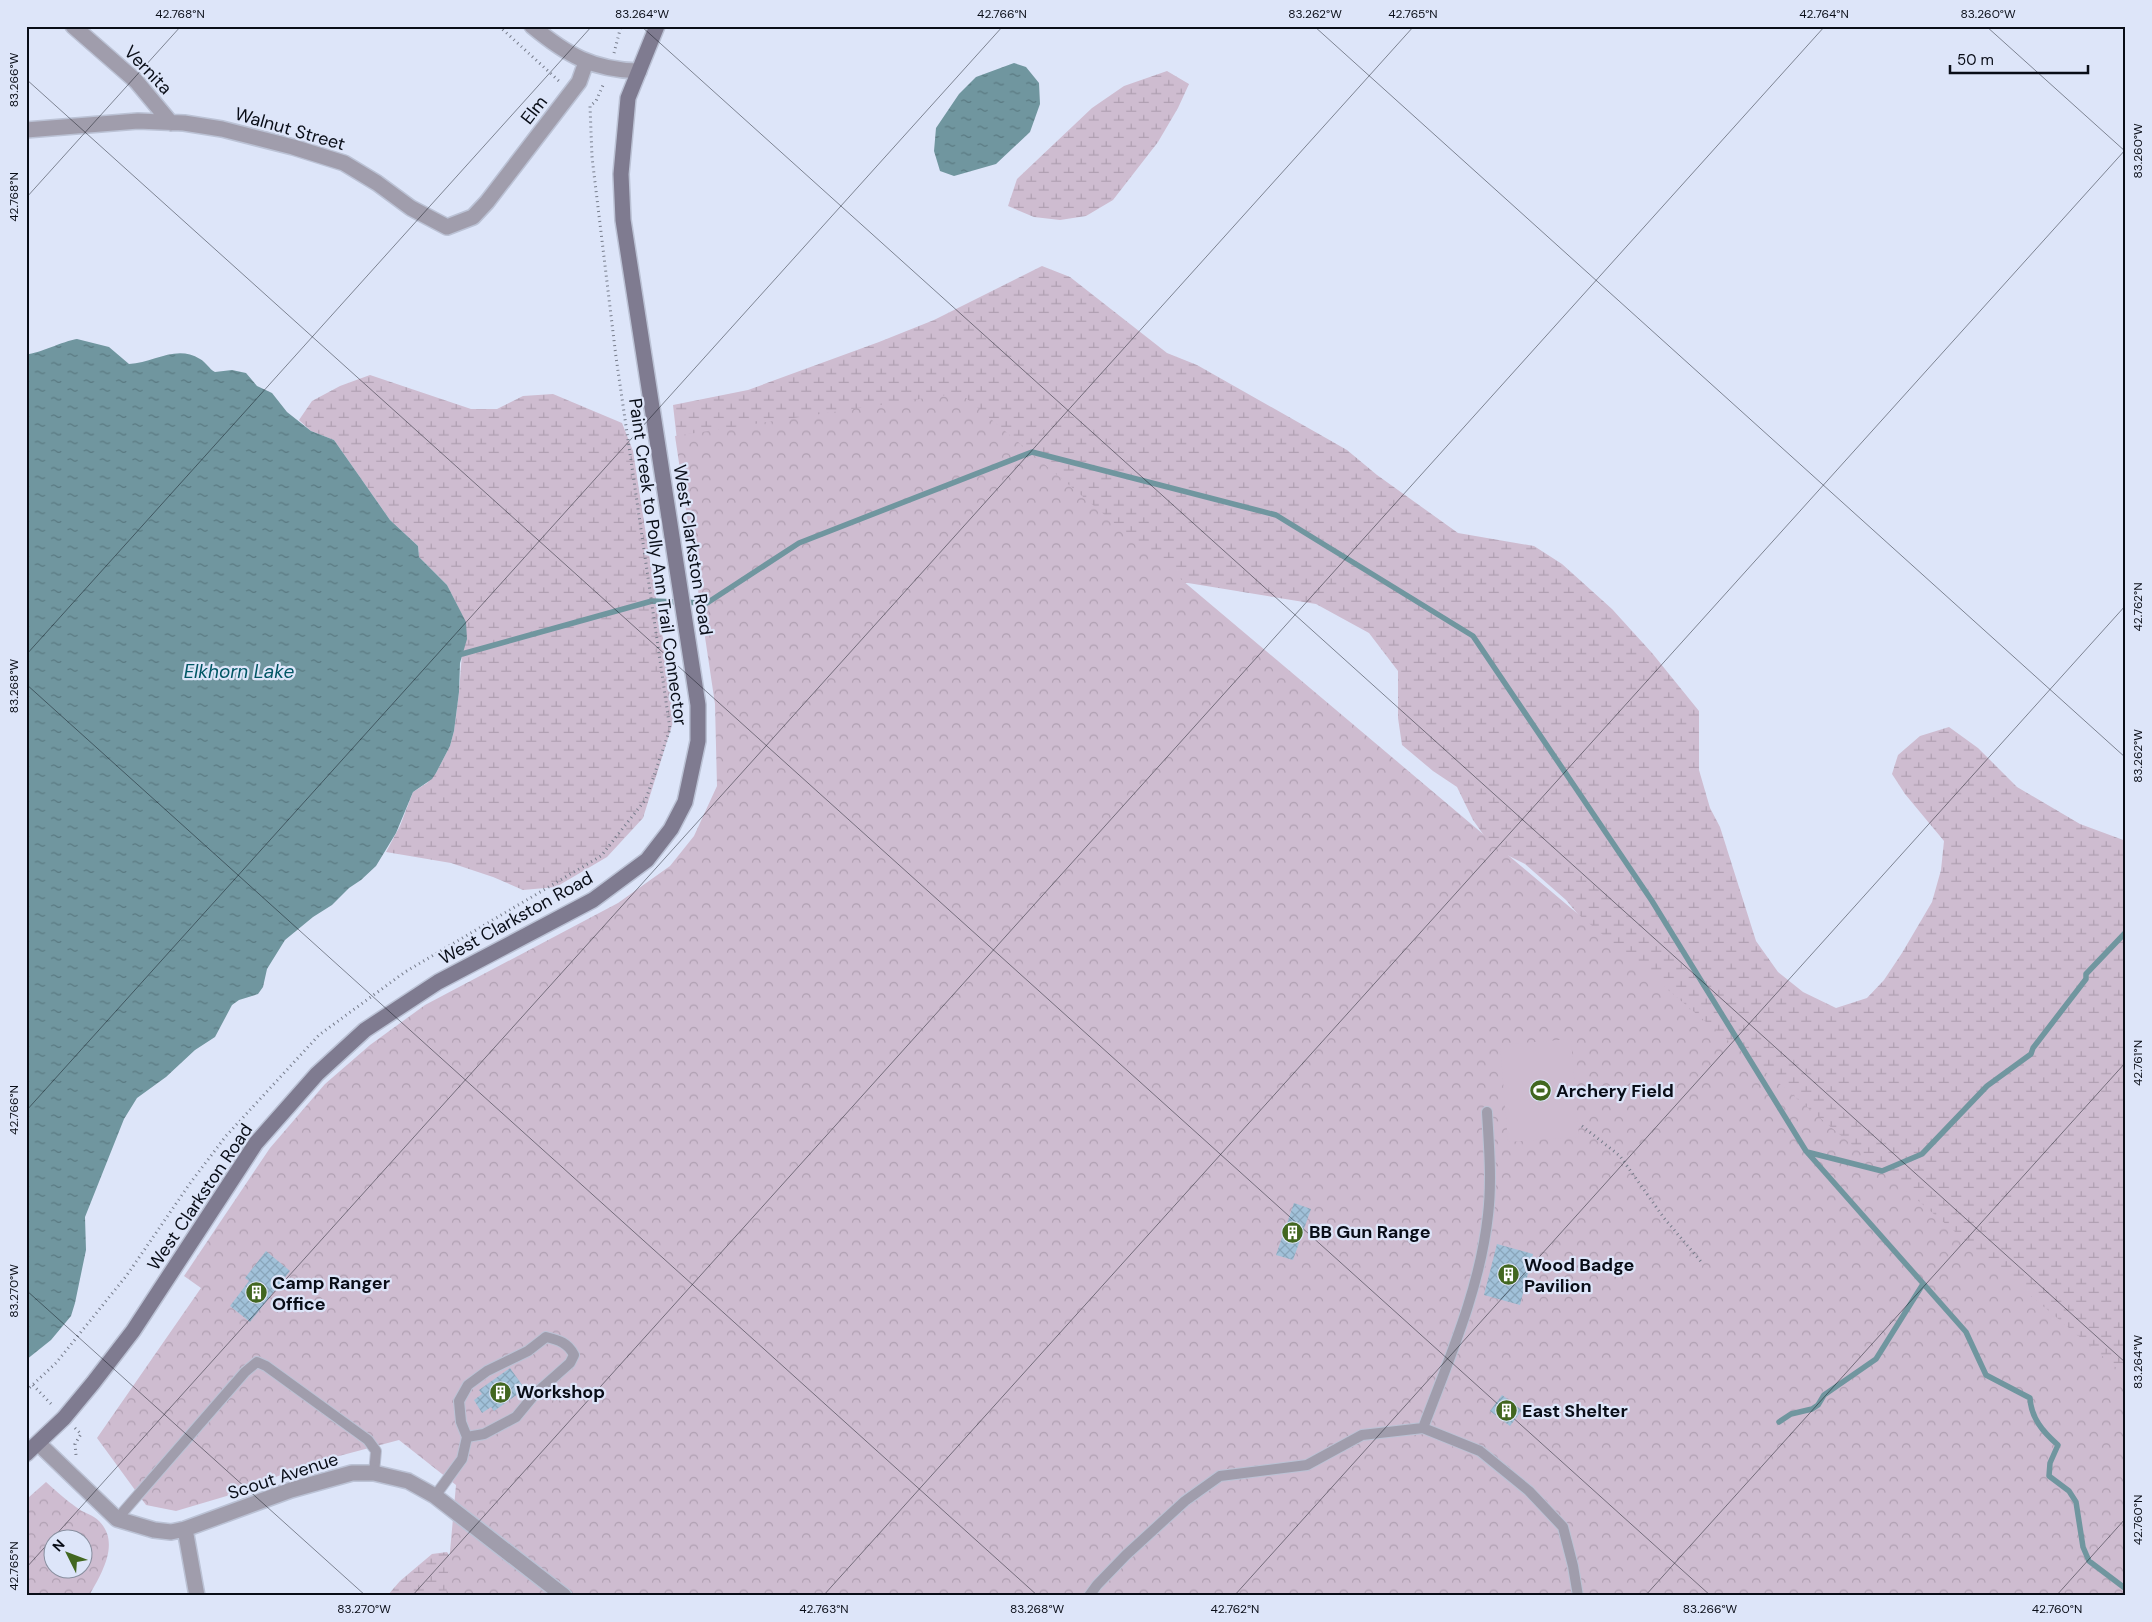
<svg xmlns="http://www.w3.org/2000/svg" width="2152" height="1622" font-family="'DM Sans',sans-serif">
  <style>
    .wetland { fill: url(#wetland-marsh) }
    .park { fill: url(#park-crowns); fill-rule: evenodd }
    .pitch { fill: #cebcd0 }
    .water { fill: url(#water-ripples) }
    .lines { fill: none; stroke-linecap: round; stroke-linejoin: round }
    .stream { stroke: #70969f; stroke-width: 5.5 }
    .building { fill: url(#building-cross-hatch) }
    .lane-casing { stroke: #bbc2d5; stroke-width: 12 }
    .street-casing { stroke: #bbc2d5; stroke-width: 18 }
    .secondary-casing { stroke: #bbc2d5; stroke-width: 18 }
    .path { stroke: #767c8b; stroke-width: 3; stroke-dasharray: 1 4; stroke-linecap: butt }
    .lane { stroke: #a09dac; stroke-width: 10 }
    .street { stroke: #a09dac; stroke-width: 15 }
    .secondary { stroke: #7f7b90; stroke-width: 15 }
    .ticks { fill: none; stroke: #090d17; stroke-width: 1; stroke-opacity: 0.45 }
    .labels { text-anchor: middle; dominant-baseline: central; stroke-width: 4.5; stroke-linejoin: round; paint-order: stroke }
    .street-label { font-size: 18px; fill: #090d17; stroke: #dde5f9 }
    .poi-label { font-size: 18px; font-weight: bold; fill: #090d17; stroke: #dde5f9; text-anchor: start }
    .water-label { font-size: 19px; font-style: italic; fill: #005664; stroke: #dde5f9 }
    .neatline { fill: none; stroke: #090d17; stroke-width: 2 }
    .ticks-label { font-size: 12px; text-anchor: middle; fill: #090d17 }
  </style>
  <defs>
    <pattern id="wetland-marsh" width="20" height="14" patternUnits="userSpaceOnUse" patternTransform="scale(1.25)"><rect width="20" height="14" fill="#cebcd0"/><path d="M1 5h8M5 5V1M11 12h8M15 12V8" fill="none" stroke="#b0a0b2"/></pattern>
    <pattern id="park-crowns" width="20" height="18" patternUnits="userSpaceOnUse" patternTransform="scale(1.25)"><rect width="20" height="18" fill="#cebcd0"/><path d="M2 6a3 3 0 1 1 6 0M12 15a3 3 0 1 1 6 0" fill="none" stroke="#b0a0b2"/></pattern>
    <pattern id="water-ripples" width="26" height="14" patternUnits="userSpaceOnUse" patternTransform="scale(1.25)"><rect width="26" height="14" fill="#70969f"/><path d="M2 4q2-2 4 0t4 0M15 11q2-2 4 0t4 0" fill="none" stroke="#5a7981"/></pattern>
    <pattern id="building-cross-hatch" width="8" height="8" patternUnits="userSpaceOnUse" patternTransform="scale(1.25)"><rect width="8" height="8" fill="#a1c1d9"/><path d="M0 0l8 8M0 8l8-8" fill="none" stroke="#89a5ba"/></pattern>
  </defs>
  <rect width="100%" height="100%" fill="#dde5f9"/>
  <!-- wetland -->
  <path class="wetland" d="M1167,71L1189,84L1178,108L1158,142L1113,200L1086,216L1060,220L1034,217L1008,206L1017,179L1092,108L1124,86Z
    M1042,266L1070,277L1167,353L1197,365L1347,450L1377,475L1458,533L1534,546L1562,564L1612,609L1652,653L1699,711V770L1710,808L1720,827L1756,941L1778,972L1803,992L1836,1008L1867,998L1884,980L1902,953L1932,902L1941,870L1944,841L1905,794L1892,774L1898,755L1920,736L1949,727L1978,748L2017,787L2080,824L2126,841V1596L1601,942L1566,900L1525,864L1493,848L1473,820L1457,787L1433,771L1402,745L1398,718V671L1369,633L1316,604L1188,583H1145L722,788L728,745L679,458L673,405L748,390L879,342L934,320Z
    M370,375L471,409H497L523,396L553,394L622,423L633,451L661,631L670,662L674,719L643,818L607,857L556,887L523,890L493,877L451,863L386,852L400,826L413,792L427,783L436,773L450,746L454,731L459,692L462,654L458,607L447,585L419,557L418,546L390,520L334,440L311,431L299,420L312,401L340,386Z
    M447,1552L457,1567L489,1596H387L400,1581L432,1554Z"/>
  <!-- park -->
  <path class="park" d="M960,393L2126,1376V1596H446L456,1485L399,1440L309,1464L230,1495L176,1511L146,1505L97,1438L201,1288L184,1276L270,1148L325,1084L370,1045L425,1005L618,903L670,866L694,836L717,786L715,704L675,436Z
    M46,1482C56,1491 66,1500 76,1507C83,1513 94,1515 99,1521C121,1543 101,1574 89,1596H26V1496L28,1498ZM52,1540H82V1570H52Z"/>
  <!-- pitch -->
  <path class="pitch" d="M1571,1039L1579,1137L1508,1142L1500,1045Z"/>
  <!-- water -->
  <path class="water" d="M1014,63L1026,67L1039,83L1040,104L1030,132L996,164L954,176L940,171L934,151L936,128L959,94L976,77Z
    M77,339L109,347L129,364C154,363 176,344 200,359C206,362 209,369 215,372L232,370L246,373L257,386L272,393L287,412L311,431L334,440L390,520L418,546L419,557L447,585L466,622L467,639L460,663L459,692L454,731L450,746L436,773L432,779L413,792L396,833L376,866L361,880L349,888L332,905L313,917L285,940L267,969L263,987L258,994L239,1000L232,1005L215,1037L195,1050L166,1077L137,1098L124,1119L85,1217L86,1250L75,1303L71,1316L51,1340L26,1360V354C36,355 63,341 77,339Z"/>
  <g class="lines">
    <!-- stream -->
    <path class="stream" d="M462,654L652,601L707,603L799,543L1032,452L1276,515L1473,636L1652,901L1806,1151L1966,1332L1986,1375L2030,1398C2031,1418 2043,1432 2058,1445L2050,1463L2049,1476L2069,1491L2076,1502L2083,1547L2089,1561L2126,1589
      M1807,1152L1882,1171L1922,1154L1987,1086L2031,1054L2033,1048L2086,979V974L2126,932
      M1779,1422L1791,1414L1812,1409L1818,1405L1824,1395L1876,1359L1923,1284"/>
  </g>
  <!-- building -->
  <path class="building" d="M1294,1203L1311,1209L1293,1260L1276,1255Z
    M1497,1244L1533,1254L1520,1305L1484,1295Z
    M266,1251L290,1271L250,1322L230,1306L249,1281L245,1278Z
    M510,1368L525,1389L494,1411L491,1407L482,1413L474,1400L482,1394L479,1390Z
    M1502,1395L1522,1410L1510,1426L1490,1411Z"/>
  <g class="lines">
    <defs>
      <path id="lane" d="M1423,1428C1449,1359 1480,1289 1488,1215C1492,1181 1489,1146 1487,1112
        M435,1496L462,1459L467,1437L461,1422L459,1401L468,1385L487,1371L528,1351L546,1337C559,1340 568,1343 574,1355L570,1363L535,1394L516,1417L484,1434L467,1437
        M117,1519L245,1372L257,1362L266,1366L368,1440L376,1451L374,1473
        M1089,1596L1097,1585L1126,1555L1185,1501L1220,1476L1307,1465L1362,1435L1423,1428L1480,1451L1529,1491L1563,1527L1573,1566L1578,1596"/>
      <path id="street" d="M73,26L136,81L171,123
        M532,26C567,55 593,70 639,71
        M26,130L138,121L184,123L222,129L293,147L344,163L377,183L411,208L447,227L473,217L487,202L579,82L586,62
        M39,1444L117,1519L154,1530L171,1532L185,1529L291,1490L352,1473H374L408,1481L435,1496L564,1596
        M185,1529L197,1596"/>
      <path id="secondary" d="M26,1454L64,1418L93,1383L133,1331L256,1143L317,1074L365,1030L438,982L593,900L647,860L671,829L685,802L698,741V705L623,220L621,174L628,98L657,26"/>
    </defs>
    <!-- lane casing -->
    <use href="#lane" class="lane-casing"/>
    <!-- street casing -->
    <use href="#street" class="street-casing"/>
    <!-- secondary casing -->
    <use href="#secondary" class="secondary-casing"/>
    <!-- path -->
    <path class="path" d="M499,26L560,82
      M614,53L621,26
      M1582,1126L1620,1156L1664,1218L1703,1264
      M33,1385L53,1406
      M26,1391L56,1363L127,1275L191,1182L226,1136L319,1035L405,972L601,856L646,799L670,729L616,357L592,157L590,106L596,101L604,83
      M75,1428L81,1434L75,1444L76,1455"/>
    <!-- lane -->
    <use href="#lane" class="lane"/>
    <!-- street -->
    <use href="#street" class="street"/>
    <!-- secondary -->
    <use href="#secondary" class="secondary"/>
  </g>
  <!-- ticks -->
  <path class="ticks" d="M641,26L2126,1363M1314,26L2126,758M1986,26L2126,152M26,79L1711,1596M26,198L181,26M26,655L592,26M26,684L1038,1596M26,1111L1003,26M26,1290L366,1596M26,1568L1414,26M412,1596L1825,26M823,1596L2126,149M1234,1596L2126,605M1645,1596L2126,1062M2056,1596L2126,1518"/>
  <!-- icons -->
  <defs>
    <symbol id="stadium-disc" viewBox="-11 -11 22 22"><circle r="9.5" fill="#426720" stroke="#dde5f9"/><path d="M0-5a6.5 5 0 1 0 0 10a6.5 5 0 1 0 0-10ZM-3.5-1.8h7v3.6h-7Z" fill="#fff"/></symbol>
    <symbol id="building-disc" viewBox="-11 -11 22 22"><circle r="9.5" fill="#426720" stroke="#dde5f9"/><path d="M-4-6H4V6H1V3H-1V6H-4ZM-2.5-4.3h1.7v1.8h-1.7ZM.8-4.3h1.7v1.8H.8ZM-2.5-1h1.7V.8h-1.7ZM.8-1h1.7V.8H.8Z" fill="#fff"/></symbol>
  </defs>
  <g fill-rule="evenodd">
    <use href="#stadium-disc" x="1528" y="1078" width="25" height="25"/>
    <use href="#building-disc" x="1280" y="1220" width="25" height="25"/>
    <use href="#building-disc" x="1496" y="1262" width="25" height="25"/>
    <use href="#building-disc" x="244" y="1280" width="25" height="25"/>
    <use href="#building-disc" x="488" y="1380" width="25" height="25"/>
    <use href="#building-disc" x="1494" y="1398" width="25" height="25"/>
  </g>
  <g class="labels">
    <!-- street labels -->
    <g class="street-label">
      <text transform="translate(148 70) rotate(46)">Vernita</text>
      <text transform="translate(534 110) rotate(-52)">Elm</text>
      <text transform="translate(290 129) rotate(16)">Walnut Street</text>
      <text transform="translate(693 550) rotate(81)">West Clarkston Road</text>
      <text transform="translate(658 562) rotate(82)">Paint Creek to Polly Ann Trail Connector</text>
      <text transform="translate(516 918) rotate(-29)">West Clarkston Road</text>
      <text transform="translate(200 1197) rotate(-56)">West Clarkston Road</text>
      <text transform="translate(283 1476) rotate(-18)">Scout Avenue</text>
    </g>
    <!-- poi labels -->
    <g class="poi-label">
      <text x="1556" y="1091">Archery Field</text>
      <text x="1309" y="1232">BB Gun Range</text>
      <text x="1524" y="1265">Wood Badge<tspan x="1524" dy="21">Pavilion</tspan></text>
      <text x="272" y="1283">Camp Ranger<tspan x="272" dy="21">Office</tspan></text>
      <text x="516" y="1392">Workshop</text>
      <text x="1522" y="1411">East Shelter</text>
    </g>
    <!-- water labels -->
    <g class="water-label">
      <text x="239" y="671">Elkhorn Lake</text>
    </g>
  </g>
  <!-- border -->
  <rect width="2152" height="1622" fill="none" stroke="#dde5f9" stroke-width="55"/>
  <!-- north arrow -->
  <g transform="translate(68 1554) rotate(312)"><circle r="24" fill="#dde5f9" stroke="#888f9f"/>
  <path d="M0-4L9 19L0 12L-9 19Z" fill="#426720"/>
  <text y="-8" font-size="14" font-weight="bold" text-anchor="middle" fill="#090d17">N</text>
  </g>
  <!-- scale -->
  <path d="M1950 65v8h138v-8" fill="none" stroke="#090d17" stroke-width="2.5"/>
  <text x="1957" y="65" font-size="15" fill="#090d17" stroke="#dde5f9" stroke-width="4" paint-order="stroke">50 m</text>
  <rect x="28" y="28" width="2096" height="1566" class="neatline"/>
  <g class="ticks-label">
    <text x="180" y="18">42.768°N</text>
    <text x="642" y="18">83.264°W</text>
    <text x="1002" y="18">42.766°N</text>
    <text x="1315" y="18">83.262°W</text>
    <text x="1413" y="18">42.765°N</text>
    <text x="1824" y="18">42.764°N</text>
    <text x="1988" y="18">83.260°W</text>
    <text transform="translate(14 80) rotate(-90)" y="4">83.266°W</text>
    <text transform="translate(2138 151) rotate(-90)" y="4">83.260°W</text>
    <text transform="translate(14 197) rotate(-90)" y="4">42.768°N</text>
    <text transform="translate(2138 607) rotate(-90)" y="4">42.762°N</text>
    <text transform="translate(14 686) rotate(-90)" y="4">83.268°W</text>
    <text transform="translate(2138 756) rotate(-90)" y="4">83.262°W</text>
    <text transform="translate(2138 1063) rotate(-90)" y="4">42.761°N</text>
    <text transform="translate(14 1110) rotate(-90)" y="4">42.766°N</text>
    <text transform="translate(14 1291) rotate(-90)" y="4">83.270°W</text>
    <text transform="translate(2138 1362) rotate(-90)" y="4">83.264°W</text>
    <text transform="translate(2138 1520) rotate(-90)" y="4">42.760°N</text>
    <text transform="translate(14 1566) rotate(-90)" y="4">42.765°N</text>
    <text x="364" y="1613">83.270°W</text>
    <text x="824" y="1613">42.763°N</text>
    <text x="1037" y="1613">83.268°W</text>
    <text x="1235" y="1613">42.762°N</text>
    <text x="1710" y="1613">83.266°W</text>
    <text x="2057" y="1613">42.760°N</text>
  </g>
</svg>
